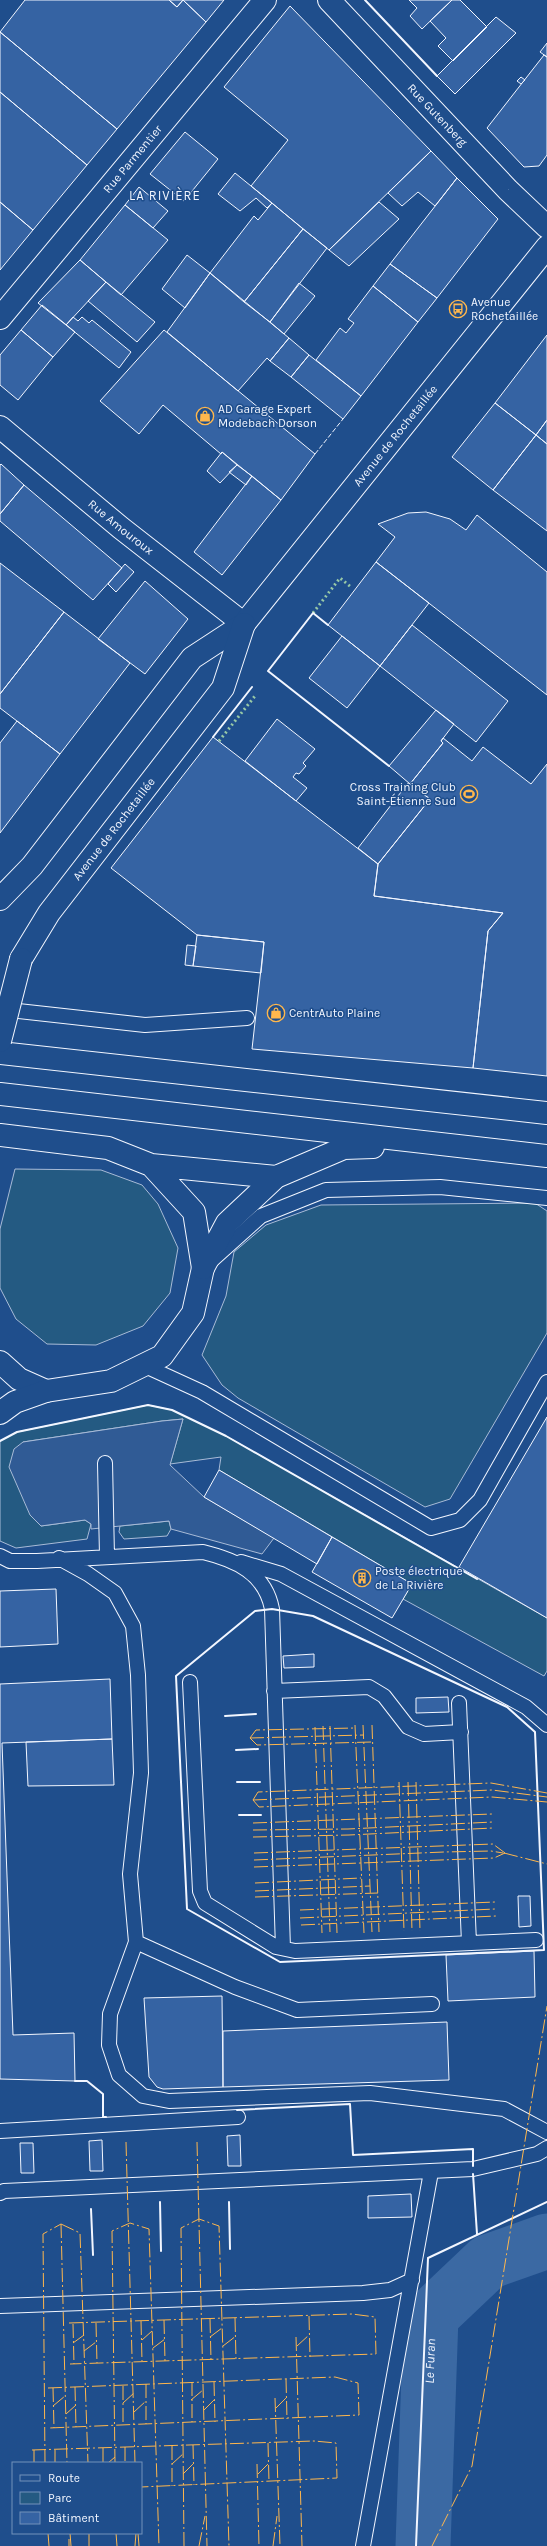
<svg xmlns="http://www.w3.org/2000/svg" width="547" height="2546" font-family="Karla,sans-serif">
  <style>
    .green { fill: #245a82; stroke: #a8bbd7 }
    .parking { fill: #305b95; stroke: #a8bbd7 }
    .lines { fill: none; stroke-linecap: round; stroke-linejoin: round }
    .river { stroke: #3b69a3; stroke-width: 55 }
    .building { fill: #3563a3; stroke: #f2f6ff }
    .lane-casing { stroke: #f2f6ff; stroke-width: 16 }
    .street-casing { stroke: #f2f6ff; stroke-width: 24 }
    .secondary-casing { stroke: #f2f6ff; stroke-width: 24 }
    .highway-casing { stroke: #f2f6ff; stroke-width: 24 }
    .lane { stroke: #1f4e8c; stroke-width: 14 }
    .street { stroke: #1f4e8c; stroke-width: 22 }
    .secondary { stroke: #1f4e8c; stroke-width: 22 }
    .highway { stroke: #1f4e8c; stroke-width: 22 }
    .secondary-bridge-casing { stroke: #f2f6ff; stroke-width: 24; stroke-linecap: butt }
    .secondary-bridge { stroke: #1f4e8c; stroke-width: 22 }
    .hedge { stroke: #97c8a6; stroke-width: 3; stroke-dasharray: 2 3; stroke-linecap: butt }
    .fence { stroke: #f2f6ff; stroke-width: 1; stroke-dasharray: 5 2; stroke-linecap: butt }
    .wall { stroke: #f2f6ff; stroke-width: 2 }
    .power { stroke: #ffb74d; stroke-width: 1; stroke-dasharray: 14 3 2 3; stroke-linecap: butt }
    .labels { text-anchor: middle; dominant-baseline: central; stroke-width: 3; stroke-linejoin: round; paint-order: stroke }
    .street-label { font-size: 12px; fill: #f2f6ff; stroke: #1f4e8c }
    .poi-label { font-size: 12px; fill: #f2f6ff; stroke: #1f4e8c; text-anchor: start }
    .neighbourhood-label { font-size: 13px; letter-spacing: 1px; fill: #f2f6ff; stroke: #1f4e8c }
    .water-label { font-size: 13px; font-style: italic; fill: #f2f6ff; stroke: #1f4e8c }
  </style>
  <rect width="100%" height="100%" fill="#1f4e8c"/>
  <!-- green -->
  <path class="green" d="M15,1169L101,1170L142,1185L158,1204L178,1248L170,1293L143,1326L96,1345L47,1344L16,1319L0,1288V1229Z
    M535,1203L547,1211V1333L450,1499L425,1507L238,1398L222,1385L202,1355L226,1296L234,1252L266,1225L321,1205Z
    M148,1405L172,1410L226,1436L547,1618V1671L544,1676L403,1599L412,1584L219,1470L221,1457L170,1464L183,1419L162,1421L23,1442L41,1526L85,1520L91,1524L87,1539L16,1548L0,1541V1441L17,1432Z
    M169,1521L171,1529L167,1536L124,1539L119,1532L120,1526Z"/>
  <!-- parking -->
  <path class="parking" d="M183,1419L170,1465L204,1497L274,1538L262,1554L171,1529L169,1521L91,1529V1524L85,1520L41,1526L30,1515L9,1467L14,1449L23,1442L162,1421Z"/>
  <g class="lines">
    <!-- river -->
    <path class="river" id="s1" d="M423,2546L431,2316L488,2262L547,2241"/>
  </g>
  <!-- building -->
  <path class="building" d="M25,0H169L177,7L183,0L206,22L117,129L0,32Z
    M169,0H183L177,7Z
    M183,0H224L206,22Z
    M409,0H452L422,29L410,16L417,8Z
    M452,0H460L487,27L453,61L438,46L446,38L430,21Z
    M290,6L431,151L329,250L251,186L288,140L224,87Z
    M496,17L516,33L455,94L437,76Z
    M0,32L117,129L87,165L0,92Z
    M547,43V57L540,52Z
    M544,55L547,57V155L539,166L524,167L487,128Z
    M521,77L525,80L521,84L517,81Z
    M0,92L87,165L33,230L0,202Z
    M185,132L218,159L184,201L150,174Z
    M431,151L457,178L435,206L418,192L402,206L388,193Z
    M235,173L251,186L272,203L267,208L256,198L240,211L218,194Z
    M457,178L498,219L437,298L390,264Z
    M139,187L168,211L153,228L125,205Z
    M0,202L33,230L0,270Z
    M379,202L399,219L349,266L329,250Z
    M272,203L303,229L244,302L210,273L254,216L258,220Z
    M125,205L168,240L121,295L80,260Z
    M303,229L327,248L270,322L244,302Z
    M187,255L210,273L185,308L162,289Z
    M80,260L106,282L66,325L38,303Z
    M390,264L437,298L418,322L373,286Z
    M210,273L289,338L270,361L267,358L238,391L167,332Z
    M106,282L155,322L137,342L88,301Z
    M299,283L315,296L284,334L270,322Z
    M373,286L418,322L361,396L316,360L340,328L346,333L354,323L348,319Z
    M42,305L75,332L53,357L21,330Z
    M73,317L78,321L82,317L89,323L92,320L131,352L119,368L66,325Z
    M21,330L53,357L18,400L0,385V355Z
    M164,330L315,454L281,500L222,452L221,454L163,405L139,434L100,401Z
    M547,335V420L536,435L495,403Z
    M289,338L309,355L291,377L270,361Z
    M309,355L361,396L343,419L291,377Z
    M495,403L536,435L493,490L452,457Z
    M547,420V444L536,435Z
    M536,435L547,444V531L493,490Z
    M222,452L237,465L220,483L207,471Z
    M1,464L24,485L0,514V465Z
    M237,465L252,476L246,485L229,472Z
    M252,476L281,500L222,575L194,552Z
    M24,485L122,568L93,600L0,521V514Z
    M426,512L450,519L466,530L477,515L547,572V695L376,562L395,537L378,524L408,513Z
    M376,562L429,603L380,666L328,625Z
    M0,563L64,612L0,694Z
    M125,564L134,572L116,592L108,584Z
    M145,581L188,619L145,674L98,639Z
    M64,612L130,663L60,754L0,708V694Z
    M412,625L508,701L476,742L380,666Z
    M342,636L380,666L347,708L309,678Z
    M436,710L454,724L441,741L443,743L410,784L389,766Z
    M277,719L315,749L303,763L306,766L299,774L296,773L293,777L307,788L296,801L245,761Z
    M17,721L60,754L0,833V743Z
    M213,737L378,864L374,896L503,913L488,931L473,1068L252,1049L264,942L197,935L111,868Z
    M443,738L472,761L483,747L531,784L547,764V1076L473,1068L488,931L503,913L374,896L378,864L430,799L410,784L443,743L441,741Z
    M408,783L430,799L378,864L358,848Z
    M197,935L264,942L261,973L193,966Z
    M187,945L196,946L193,966L185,965Z
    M547,1417V1618L459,1567Z
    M219,1470L332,1537L317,1564L204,1497Z
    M332,1537L412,1584L392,1618L312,1572Z
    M56,1589L58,1644L0,1647V1591Z
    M314,1654V1667L284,1668L283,1656Z
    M110,1679L112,1739L2,1743L13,2035L74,2033L75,2081L0,2079V1684Z
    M448,1697L449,1712L416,1713V1698Z
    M112,1739L114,1785L28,1786L26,1742Z
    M518,1896H530L531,1926L519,1927Z
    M534,1951L535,1997L448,2001L446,1955Z
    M222,1996L223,2087L163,2089L157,2087L149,2077L144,1998Z
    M447,2022L449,2080L223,2087V2031Z
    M240,2135L241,2166H228L227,2136Z
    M102,2140L103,2171H90L89,2141Z
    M20,2143H33L34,2173H21Z
    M411,2194L412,2217L368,2218V2196Z"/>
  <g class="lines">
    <defs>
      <path id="lane" d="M0,1009L145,1025L247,1018
        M212,1260L261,1216L326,1190L440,1187L547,1198
        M143,1365L202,1392L431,1528L460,1520L480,1500L547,1382
        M105,1463L107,1556
        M0,1556L10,1561H37L203,1552C236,1560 265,1573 272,1609L283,1948
        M59,1558L88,1574L115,1593L133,1626L138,1675L141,1773L130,1874L136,1942L110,2014L109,2045L119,2075L143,2096L169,2101L370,2093L504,2109L547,2132
        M241,1562L281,1574L526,1707L547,1725
        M190,1682L200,1891L205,1903L276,1947L295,1951L536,1940
        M274,1691L369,1687L384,1696L408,1727L424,1734L461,1732
        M459,1703L469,1943
        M136,1942L235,1987L297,2010L432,2004
        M0,2131L238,2117
        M0,2193L4,2191L473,2169L537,2154L547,2148
        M0,2306L363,2293L390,2290L412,2280
        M363,2546L431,2172"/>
      <g id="street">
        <path id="s2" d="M329,0L508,190L547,227"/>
        <path id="s3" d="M0,318L265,0"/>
        <path id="s4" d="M0,427L121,528L244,624"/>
      </g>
      <g id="secondary">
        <path id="s5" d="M0,899L32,866L192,658L244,624L547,247"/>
        <path id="s6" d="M21,959L49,913L223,688L244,624"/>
        <path d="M0,1362L19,1379L46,1391"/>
        <path d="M0,1413L15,1402L46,1391L111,1381L162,1356L193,1313L203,1268"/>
      </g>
      <path id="highway" d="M0,1053L547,1113
        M0,1094L547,1156
        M0,1135L108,1148L151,1165L194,1212L203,1268
        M151,1165L276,1177
        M203,1268L227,1223L276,1177L344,1148L373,1147"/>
    </defs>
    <!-- lane casing -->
    <use href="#lane" class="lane-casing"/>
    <!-- street casing -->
    <use href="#street" class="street-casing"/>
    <!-- secondary casing -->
    <use href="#secondary" class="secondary-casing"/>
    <!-- highway casing -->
    <use href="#highway" class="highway-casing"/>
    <!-- lane -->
    <use href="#lane" class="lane"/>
    <!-- street -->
    <use href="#street" class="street"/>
    <!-- secondary -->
    <use href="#secondary" class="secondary"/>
    <!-- highway -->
    <use href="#highway" class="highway"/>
    <defs>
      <path id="secondary-bridge" d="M0,1041L21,959"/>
    </defs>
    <!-- secondary-bridge casing -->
    <use href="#secondary-bridge" class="secondary-bridge-casing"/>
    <!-- secondary-bridge -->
    <use href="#secondary-bridge" class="secondary-bridge"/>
    <!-- hedge -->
    <path class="hedge" d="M313,613L340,578L351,587
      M219,741L255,696"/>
    <!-- fence -->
    <path class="fence" d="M315,454L343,419"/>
    <!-- wall -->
    <path class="wall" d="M365,0L437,76
      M328,625L313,613L268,671L389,766
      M213,737L252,687
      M0,1441L17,1432L148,1405L172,1410L226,1436L477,1579
      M272,1609L313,1616L507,1707L535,1732L544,1950L280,1962L187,1909L176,1676L255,1611Z
      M225,1716L256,1714
      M236,1750L258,1749
      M237,1782H260
      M239,1815H261
      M75,2081H87L103,2094V2117H106
      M237,2110L350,2104L353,2155L473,2149V2166
      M473,2174L477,2234
      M160,2202L161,2251
      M229,2202L230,2249
      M91,2209L93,2255
      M416,2546L428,2258L547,2202"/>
    <!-- power -->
    <path class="power" d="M355,1725L364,1933
      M363,1725L372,1932
      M372,1725L379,1932
      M323,1726L330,1932
      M330,1726L337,1933
      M315,1727L322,1933
      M250,1738L257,1745L372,1742
      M250,1738L364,1735
      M250,1738L256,1730L355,1728
      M399,1782L404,1931
      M408,1782L412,1931
      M416,1782L420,1931
      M253,1800L258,1792L491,1783L547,1793
      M253,1800L259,1807L492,1797L547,1802
      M253,1800L492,1790L547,1797
      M253,1823L492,1814
      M253,1830L348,1829L493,1822
      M253,1837L349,1835L493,1828
      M254,1853L493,1844L505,1853
      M504,1853L547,1864
      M254,1860L444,1852L491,1851L503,1853
      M254,1867L494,1858L505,1853
      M255,1883L361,1878
      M255,1891L370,1886
      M255,1897L378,1893
      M300,1910L495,1902
      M300,1918L495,1909
      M301,1925L496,1916
      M126,2142L135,2463
      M197,2142L207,2546
      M61,2224L80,2233L88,2463
      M61,2224L67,2463
      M309,2316L310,2357
      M235,2318L236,2359
      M210,2319L211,2360
      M164,2320L165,2361
      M141,2321L142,2361
      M69,2323L352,2314L375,2317L376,2354L70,2364
      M96,2323L97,2363
      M73,2324L74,2364
      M210,2337L222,2328
      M296,2337L302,2546
      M142,2340L152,2331
      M73,2343L84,2335
      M223,2346L236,2336
      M297,2346L309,2335
      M153,2348L165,2339
      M84,2351L96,2342
      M286,2379L287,2419
      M192,2382V2422
      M214,2382L215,2422
      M146,2384V2424
      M123,2386V2425
      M75,2387L76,2427
      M48,2388L335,2377L358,2383L359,2415L49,2428
      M53,2388L54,2428
      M275,2398L280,2546
      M191,2400L203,2390
      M123,2403L134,2393
      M53,2406L65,2396
      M276,2408L287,2397
      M204,2410L214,2400
      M134,2412L146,2401
      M66,2414L76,2405
      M268,2443L269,2482
      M193,2445L194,2485
      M172,2446V2486
      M125,2447V2463
      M103,2448V2463
      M32,2450L314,2441L336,2443L337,2478L141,2487
      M55,2450V2463
      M34,2463V2450
      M45,2463L43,2234L61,2224
      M108,2463L115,2457
      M115,2463L112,2231L130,2223L149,2229L159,2546
      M172,2464L184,2453
      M257,2464L259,2546
      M183,2474L193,2464
      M258,2474L269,2463
      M48,2533L49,2546
      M70,2533L71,2546
      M116,2533L117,2546
      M138,2533L139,2546
      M69,2539V2546
      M89,2546V2533
      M135,2546L136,2533
      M184,2546L181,2228L199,2219L219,2226L229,2546
      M199,2546L205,2516
      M273,2546L277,2516
      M432,2546L472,2466L547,2006"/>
  </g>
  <!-- icons -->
  <defs>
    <symbol id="bus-ring" viewBox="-11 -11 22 22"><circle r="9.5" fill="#1f4e8c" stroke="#ffb74d" stroke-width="1.5"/><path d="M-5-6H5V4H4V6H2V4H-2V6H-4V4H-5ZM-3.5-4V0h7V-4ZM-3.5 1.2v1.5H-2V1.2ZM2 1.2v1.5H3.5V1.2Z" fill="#ffb74d"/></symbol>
    <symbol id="shop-ring" viewBox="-11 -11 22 22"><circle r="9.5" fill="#1f4e8c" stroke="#ffb74d" stroke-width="1.5"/><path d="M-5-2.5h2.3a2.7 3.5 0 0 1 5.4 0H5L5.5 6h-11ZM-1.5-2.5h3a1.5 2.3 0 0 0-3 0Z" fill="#ffb74d"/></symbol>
    <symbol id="stadium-ring" viewBox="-11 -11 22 22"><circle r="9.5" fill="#1f4e8c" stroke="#ffb74d" stroke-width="1.5"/><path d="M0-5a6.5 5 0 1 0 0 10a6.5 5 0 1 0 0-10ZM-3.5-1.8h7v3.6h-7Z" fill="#ffb74d"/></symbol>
    <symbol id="building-ring" viewBox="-11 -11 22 22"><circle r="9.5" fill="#1f4e8c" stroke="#ffb74d" stroke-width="1.5"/><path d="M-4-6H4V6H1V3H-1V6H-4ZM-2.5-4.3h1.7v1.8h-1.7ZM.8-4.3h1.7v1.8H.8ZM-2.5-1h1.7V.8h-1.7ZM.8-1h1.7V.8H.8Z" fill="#ffb74d"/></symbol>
  </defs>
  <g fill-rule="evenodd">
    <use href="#bus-ring" x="448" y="299" width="20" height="20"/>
    <use href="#shop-ring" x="195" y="406" width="20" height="20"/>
    <use href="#stadium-ring" x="459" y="784" width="20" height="20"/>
    <use href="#shop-ring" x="266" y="1003" width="20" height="20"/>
    <use href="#building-ring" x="352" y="1568" width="20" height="20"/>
  </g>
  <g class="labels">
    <!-- street labels -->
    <g class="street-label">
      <text stroke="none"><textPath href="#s2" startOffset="158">Rue Gutenberg</textPath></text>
      <text stroke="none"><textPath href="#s3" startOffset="207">Rue Parmentier</textPath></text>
      <text stroke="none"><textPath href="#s5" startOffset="612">Avenue de Rochetaillée</textPath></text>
      <text stroke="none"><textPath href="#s4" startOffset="157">Rue Amouroux</textPath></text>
      <text stroke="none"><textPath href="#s6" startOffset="160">Avenue de Rochetaillée</textPath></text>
    </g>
    <!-- poi labels -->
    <g class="poi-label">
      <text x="471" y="302">Avenue<tspan x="471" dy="14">Rochetaillée</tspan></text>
      <text x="218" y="409">AD Garage Expert<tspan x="218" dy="14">Modebach Dorson</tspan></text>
      <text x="456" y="787" text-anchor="end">Cross Training Club<tspan x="456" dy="14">Saint-Étienne Sud</tspan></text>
      <text x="289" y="1013">CentrAuto Plaine</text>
      <text x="375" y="1571">Poste électrique<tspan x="375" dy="14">de La Rivière</tspan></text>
    </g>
    <!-- neighbourhood labels -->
    <g class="neighbourhood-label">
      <text x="165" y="195">LA RIVIÈRE</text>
    </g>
    <!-- water labels -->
    <g class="water-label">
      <text stroke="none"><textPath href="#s1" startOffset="185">Le Furan</textPath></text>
    </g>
  </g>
  <!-- legend -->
  <rect x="12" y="2462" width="130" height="72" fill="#1f4e8c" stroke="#7391ba"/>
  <rect x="20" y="2475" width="20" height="6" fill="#1f4e8c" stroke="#7391ba"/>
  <text x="48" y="2482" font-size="12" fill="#f2f6ff">Route</text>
  <rect x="20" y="2492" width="20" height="12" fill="#245a82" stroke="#7391ba"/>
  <text x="48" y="2502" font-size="12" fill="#f2f6ff">Parc</text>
  <rect x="20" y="2512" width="20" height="12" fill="#3563a3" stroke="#7391ba"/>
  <text x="48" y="2522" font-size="12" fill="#f2f6ff">Bâtiment</text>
</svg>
